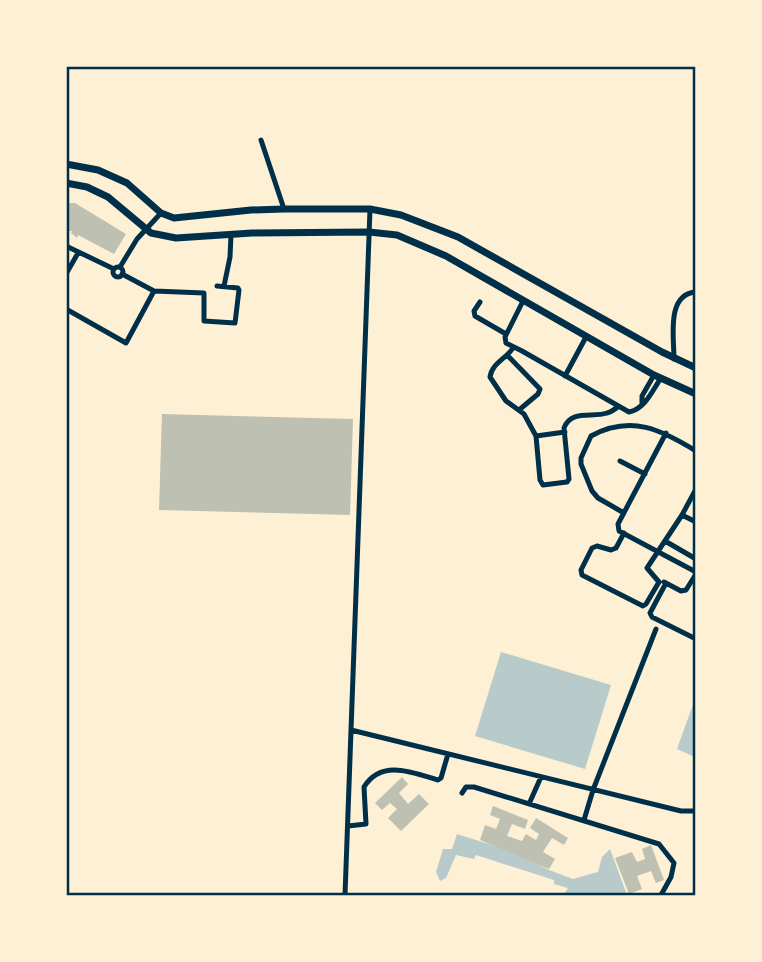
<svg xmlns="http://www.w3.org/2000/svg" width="762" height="962" font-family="Cabin,sans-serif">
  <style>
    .green { fill: #b9caca }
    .building { fill: #bec0b2 }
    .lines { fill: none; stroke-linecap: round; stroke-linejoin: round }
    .minor { stroke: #003049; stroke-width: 5 }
    .secondary { stroke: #003049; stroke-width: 7 }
    .neatline { fill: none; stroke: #003049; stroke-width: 2.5 }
  </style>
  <rect width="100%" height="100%" fill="#fdf0d5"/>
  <!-- green -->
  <path class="green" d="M501,652L611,685L585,769L475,736Z
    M695,699V757L677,749Z
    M457,834L514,852L549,870L573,879L598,872L602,857L610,849L627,895H570L564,894L568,888L554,884V880L476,855L474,859L456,855L446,878L440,881L436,872L443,849H452Z"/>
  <!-- building -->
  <path class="building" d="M66,203H75L126,234L114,254L78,235L77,238L71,233L72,231H66Z
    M162,414L353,419L350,515L159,510Z
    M402,777L408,784L399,793L408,804L419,794L429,804L401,831L388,818L397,809L390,803L382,810L375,803Z
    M493,806L528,820L525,829L512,824L507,836L522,841L526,834L536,840L539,834L530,828L536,818L568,838L564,845L552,838L543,852L555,859L549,869L480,840L485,825L496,829L500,819L490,815Z
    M651,845L664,880L656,883L651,871L637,876L642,889L629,894L615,858L632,852L637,862L645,859L642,849Z"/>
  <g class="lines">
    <!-- minor -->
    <path class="minor" d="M261,140L284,209
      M66,246L114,269
      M120,267L137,239L161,213
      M113 272a5 5 0 1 1 10 0a5 5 0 1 1-10 0Z
      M66,274L78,253
      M122,274L154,291L204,293V321L235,323L239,290L238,288L217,286
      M224,286L230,257L231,235
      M523,301L505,337L506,343L522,351L629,412C645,409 652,391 661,378
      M480,302L474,311L475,316L506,334
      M66,309L126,343L154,291
      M513,348C506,359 492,363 490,377L506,401L524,414L536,436L540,480L543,485L567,482L569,479L564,428C571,409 592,418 607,413C611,412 615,409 618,407
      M508,356L540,389L538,394L519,410
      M674,359C674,337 666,294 696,292
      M565,376L586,337
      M642,404V396L654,375
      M666,433L618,524L619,531L696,572
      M536,436L565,432
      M620,461L645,474
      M624,513L598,498L592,491L581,464V458L591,436C631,414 662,430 696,451
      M682,515L696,522
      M624,533L616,548L611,550L597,546L592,548L581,570L582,575L643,606L646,604L659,582L647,568L682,515L696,489
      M665,541L696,559
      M664,582L681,591L686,590L696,574
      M666,583L650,613L652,617L696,639
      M351,730L681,811H696
      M462,793L466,787H474L659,844L674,863L671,877L661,895
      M529,804L541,777
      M584,820L593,790L656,629
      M348,826L366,824L364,787C381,759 412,772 438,780L441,778L448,754
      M345,895L370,209"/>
    <!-- secondary -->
    <path class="secondary" d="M66,164L98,170L127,183L161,213L174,218L251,210L284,209H370L401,215L458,237L662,352L696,368
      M66,183L87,187L108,197L151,233L176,238L252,233L369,232L397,235L446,256L654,375L696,394"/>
  </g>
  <!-- border -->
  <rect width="762" height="962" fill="none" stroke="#fdf0d5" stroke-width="136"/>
  <rect x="68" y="68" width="626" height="826" class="neatline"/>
</svg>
